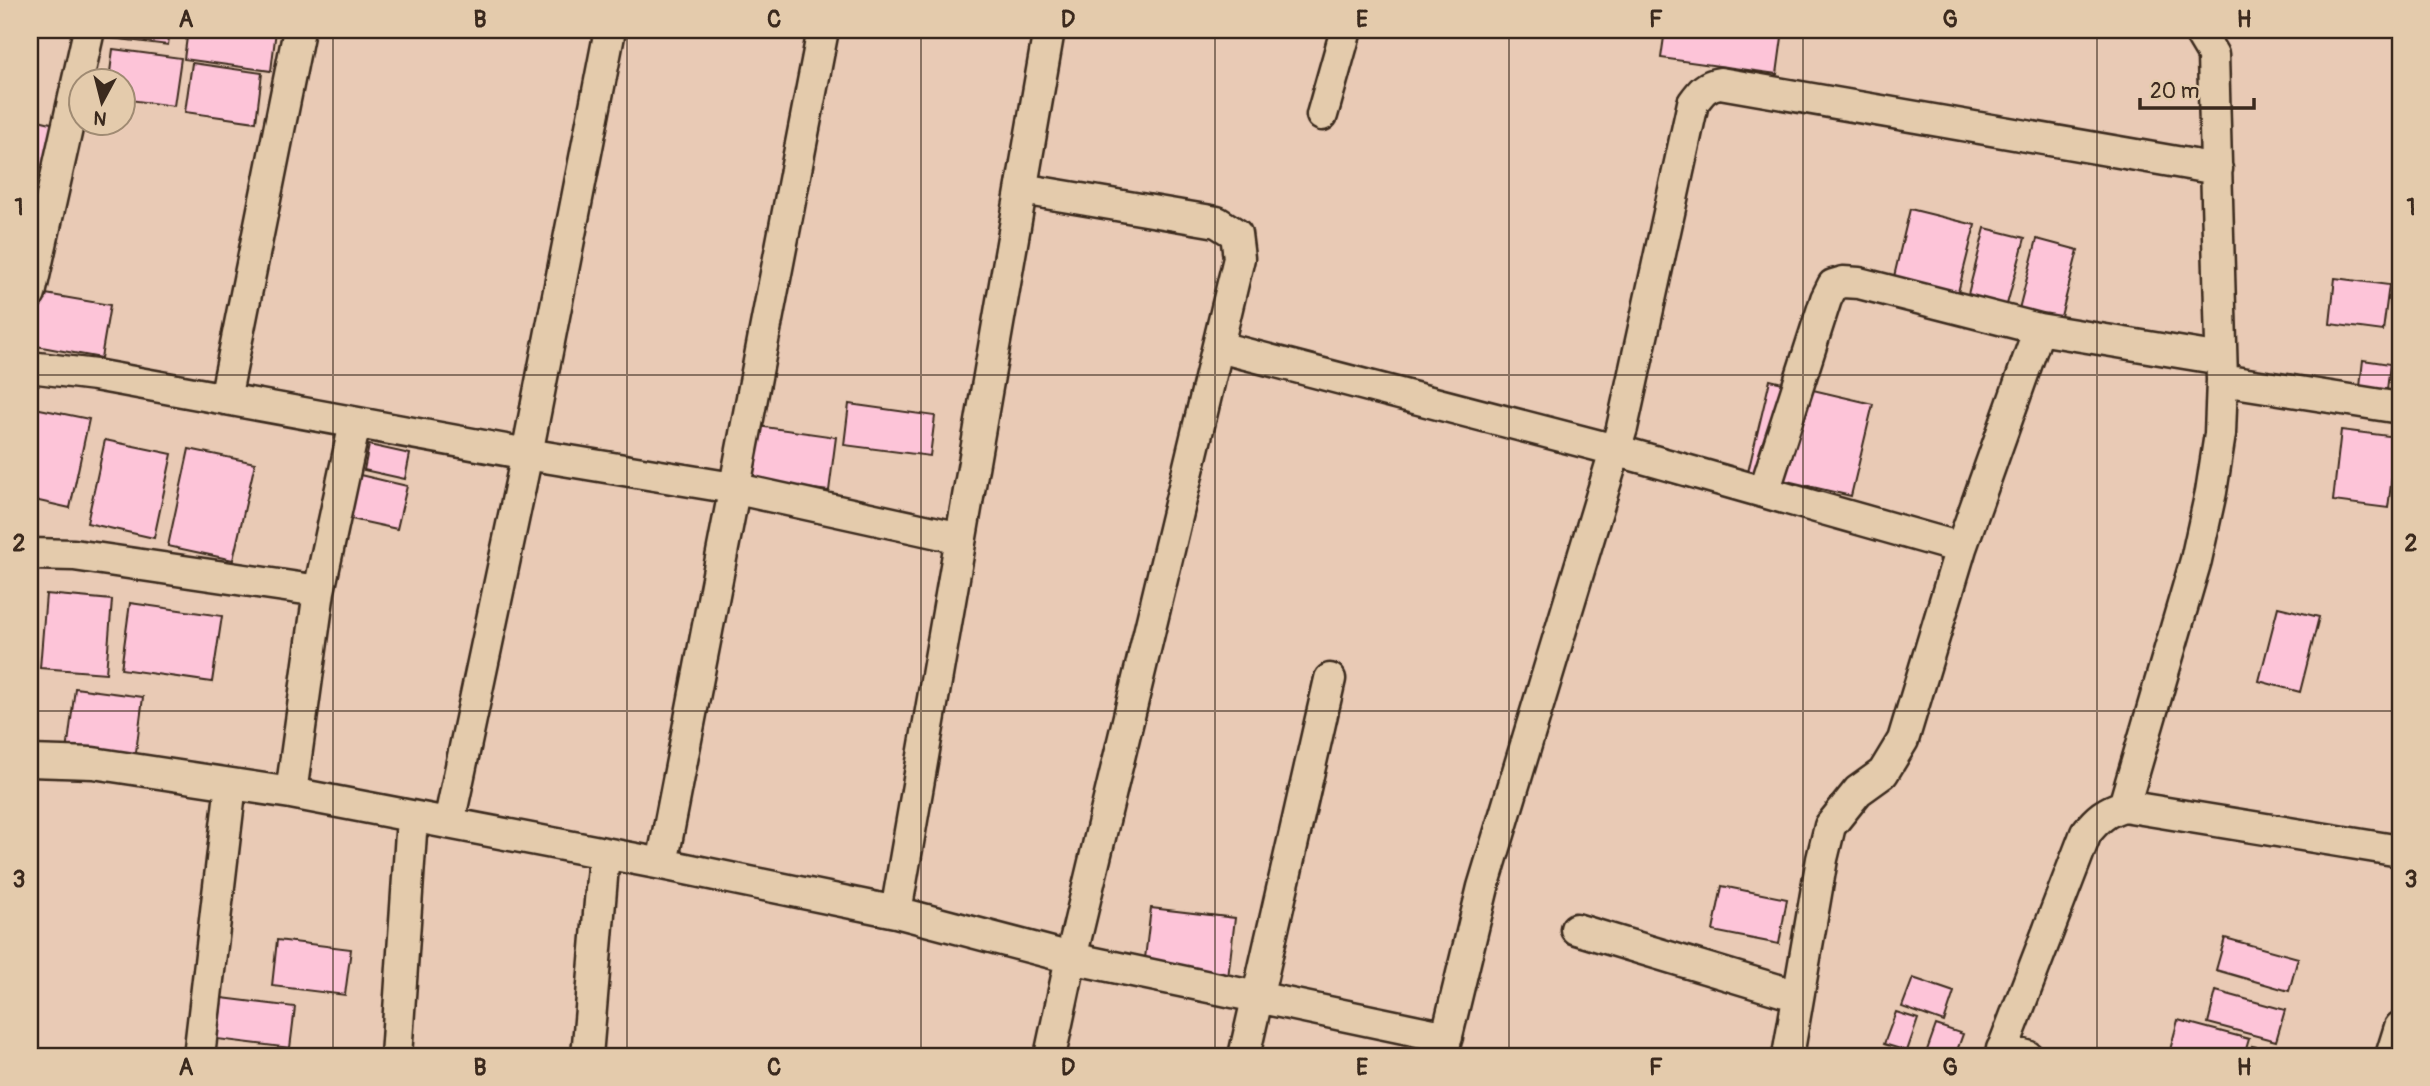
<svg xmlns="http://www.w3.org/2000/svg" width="2430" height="1086" font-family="Pangolin,sans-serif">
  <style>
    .building { fill: #fdc4d8; stroke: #3b2a1e; stroke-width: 2 }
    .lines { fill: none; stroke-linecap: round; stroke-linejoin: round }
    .minor-casing { stroke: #3b2a1e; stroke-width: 35 }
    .minor { stroke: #e4cbac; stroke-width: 30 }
    .grid { fill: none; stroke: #3b2a1e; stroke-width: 2; stroke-opacity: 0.55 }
    .neatline { fill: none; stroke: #3b2a1e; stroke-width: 2.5 }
    .grid-label { font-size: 23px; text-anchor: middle; font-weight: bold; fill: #3b2a1e }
  </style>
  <rect width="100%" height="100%" fill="#e9cab5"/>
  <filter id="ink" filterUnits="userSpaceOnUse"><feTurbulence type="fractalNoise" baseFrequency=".0143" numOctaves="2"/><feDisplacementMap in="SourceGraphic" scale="14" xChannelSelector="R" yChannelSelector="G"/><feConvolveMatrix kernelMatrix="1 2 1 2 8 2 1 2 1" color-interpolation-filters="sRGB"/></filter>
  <g filter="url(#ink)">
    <!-- building -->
    <path class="building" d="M111,30H170L168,45L110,38Z
      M188,30H276L271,71L184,59Z
      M1665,30H1783L1777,74L1661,58Z
      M113,49L181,58L174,106L122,99V80H109Z
      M192,63L262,73L256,122L185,112Z
      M30,118L55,124L38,185L30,183Z
      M1910,209L1975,225L1956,300L1892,285Z
      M1985,228L2025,238L2006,308L1967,298Z
      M2037,239L2078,250L2060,320L2019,309Z
      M2335,278L2389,285L2383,331L2330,324Z
      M40,293L110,305L101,358L31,345Z
      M2363,360L2390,364L2387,390L2360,387Z
      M1770,380L1873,404L1851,496L1748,472Z
      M849,404L935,416L930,456L844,445Z
      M30,407L89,419L70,508L30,499Z
      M751,425L836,437L829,491L744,480Z
      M2341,430L2397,437L2388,508L2333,501Z
      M105,440L172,454L154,538L87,523Z
      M369,445L410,454L405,479L364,470Z
      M189,449L255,463L233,560L168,546Z
      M343,471L407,486L397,529L333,515Z
      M46,594L112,600L106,673L40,668Z
      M130,603L222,616L212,682L121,669Z
      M2278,607L2319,617L2300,692L2259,681Z
      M75,688L143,697L135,760L67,752Z
      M1722,886L1787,899L1779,944L1713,931Z
      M1151,908L1235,918L1228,978L1144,967Z
      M2225,938L2298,958L2289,991L2216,970Z
      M277,940L351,949L345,995L272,986Z
      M1913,978L1954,992L1944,1022L1902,1007Z
      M2216,991L2285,1010L2276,1041L2208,1023Z
      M222,998L295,1007L290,1048L217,1039Z
      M1896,1012L1918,1019L1907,1051L1884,1044Z
      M2178,1020L2249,1039L2244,1056H2194L2170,1050Z
      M1936,1025L1963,1034L1955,1056H1925Z
      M2252,1046L2291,1054L2290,1056H2250Z"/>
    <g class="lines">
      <defs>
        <path id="minor" d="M1322,115L1346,30
          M1022,189L1217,222L1236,234L1239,258L1071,958L1050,1056
          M30,294L89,30
          M1219,347L1615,450L1961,548
          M30,367L95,375L527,454L733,488L961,538
          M2222,380L2400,408
          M225,399L299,30
          M1764,492L1826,299L1833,285L1843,282L1859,283L2039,329L2221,359
          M30,554L74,555L319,591
          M30,761L93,763L291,793L662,864L896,912L1071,958L1447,1037
          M291,793L319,591L355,423
          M2124,806L2196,560L2211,492L2220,434L2222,380L2213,55L2198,30
          M449,823L527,454L610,30
          M662,864L823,30
          M896,912L1049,30
          M1576,929L1798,996
          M2002,1049L2027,1056
          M199,1056L231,784
          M396,1056L412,818
          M587,1056L604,854
          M1244,1056L1330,679
          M1442,1056L1483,887L1622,428L1693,103C1701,92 1706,85 1720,83L2217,169
          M1788,1056L1822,859L1830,826L1858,791L1883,773L1903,740L1961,548L2039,329
          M2000,1056L2086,833C2097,819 2106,811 2124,806L2400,851
          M2391,1056L2400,1027"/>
      </defs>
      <!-- minor casing -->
      <use href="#minor" class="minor-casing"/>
      <!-- minor -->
      <use href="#minor" class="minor"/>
    </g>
  </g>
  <!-- grid -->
  <path class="grid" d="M333,30V1056M627,30V1056M921,30V1056M1215,30V1056M1509,30V1056M1803,30V1056M2097,30V1056M30,375H2400M30,711H2400"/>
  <!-- margin -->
  <rect width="2430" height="1086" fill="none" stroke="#e4cbac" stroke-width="77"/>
  <!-- north arrow -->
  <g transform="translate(102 102) rotate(187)"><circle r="33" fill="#e4cbac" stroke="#a08b73" stroke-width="2"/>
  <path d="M0-5L12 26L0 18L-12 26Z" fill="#3b2a1e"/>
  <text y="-10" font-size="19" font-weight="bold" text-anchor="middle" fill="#3b2a1e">N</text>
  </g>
  <!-- scale -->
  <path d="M2140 98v10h114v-10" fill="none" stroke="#3b2a1e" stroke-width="3.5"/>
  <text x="2150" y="98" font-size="21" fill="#3b2a1e" stroke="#e4cbac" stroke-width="5" paint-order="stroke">20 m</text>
  <rect x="38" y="38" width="2354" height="1010" class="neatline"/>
  <g class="grid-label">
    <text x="186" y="27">A</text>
    <text x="480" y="27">B</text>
    <text x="774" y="27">C</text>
    <text x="1068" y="27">D</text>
    <text x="1362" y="27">E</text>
    <text x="1656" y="27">F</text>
    <text x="1950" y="27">G</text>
    <text x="2244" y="27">H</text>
    <text x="19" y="215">1</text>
    <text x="2411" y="215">1</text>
    <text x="19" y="551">2</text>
    <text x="2411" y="551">2</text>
    <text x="19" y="887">3</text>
    <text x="2411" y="887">3</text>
    <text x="186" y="1075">A</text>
    <text x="480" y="1075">B</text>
    <text x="774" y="1075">C</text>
    <text x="1068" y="1075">D</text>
    <text x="1362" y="1075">E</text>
    <text x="1656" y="1075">F</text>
    <text x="1950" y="1075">G</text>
    <text x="2244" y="1075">H</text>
  </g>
</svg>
